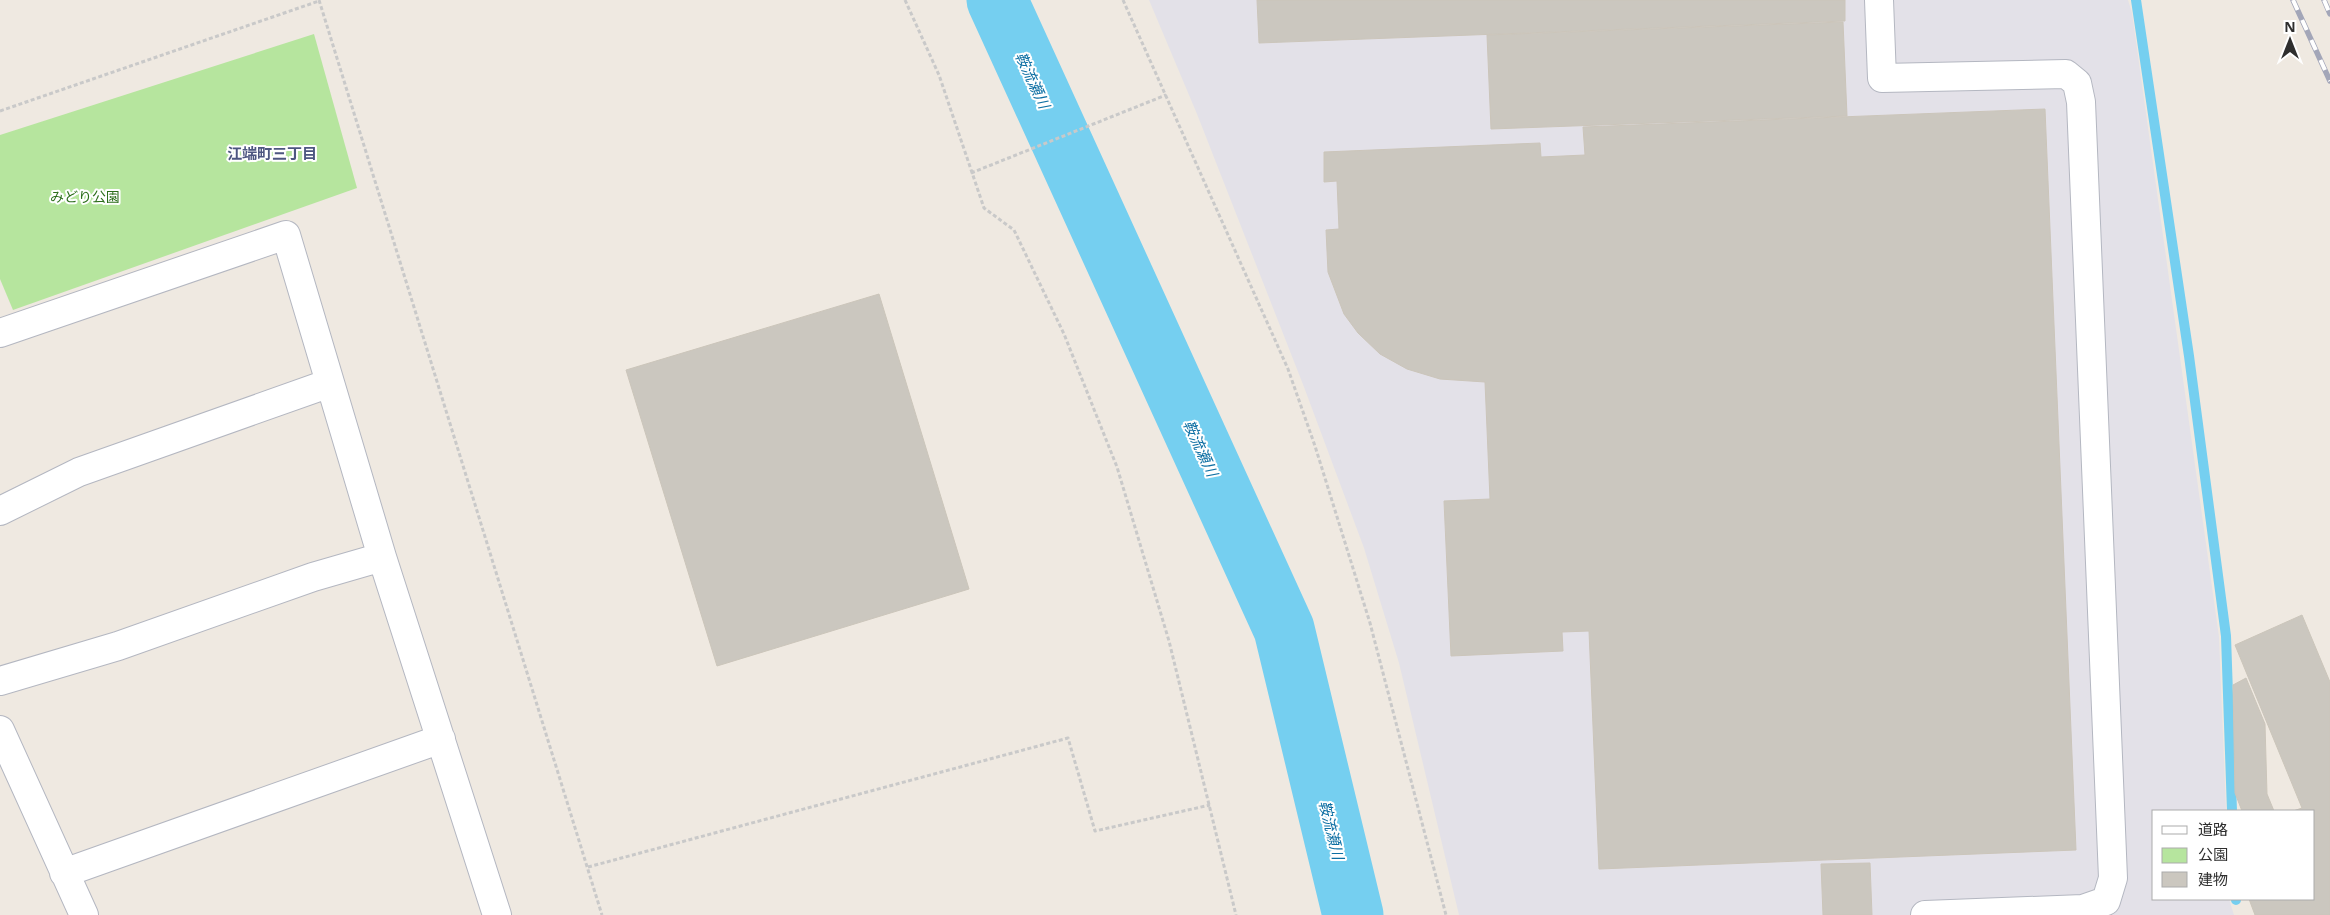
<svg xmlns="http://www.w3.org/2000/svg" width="2330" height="915" font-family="'Noto Sans','Noto Sans JP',sans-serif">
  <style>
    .industrial { fill: #e3e1e8 }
    .green { fill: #b6e59e }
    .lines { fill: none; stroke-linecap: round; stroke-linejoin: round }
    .stream { stroke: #75cff0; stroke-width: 10 }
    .river { stroke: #75cff0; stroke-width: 61 }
    .building { fill: #cbc7bf; stroke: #cbc5ba }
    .minor-casing { stroke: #b4b7c1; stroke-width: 30 }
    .path { stroke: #c9c9c9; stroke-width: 3; stroke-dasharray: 4 2.5; stroke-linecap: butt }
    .minor { stroke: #fff; stroke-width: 28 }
    .rail-casing { stroke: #a3a6b8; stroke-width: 5.5 }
    .rail { stroke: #fff; stroke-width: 4; stroke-dasharray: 11; stroke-linecap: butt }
    .labels { text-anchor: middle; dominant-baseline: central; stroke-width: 4; stroke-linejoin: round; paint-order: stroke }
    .park-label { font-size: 14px; fill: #2c6e1b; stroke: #fff }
    .water-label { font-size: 15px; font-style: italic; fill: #0d6fa3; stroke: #fff }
    .neighbourhood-label { font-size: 15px; font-weight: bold; fill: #4d5680; stroke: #fff }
  </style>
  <rect width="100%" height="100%" fill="#efe9e1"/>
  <!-- industrial -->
  <path class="industrial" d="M1149,0H2128L2132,13L2219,637L2226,811H2154V899H2229L2234,915H1459L1399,663L1364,548L1304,387L1197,114Z"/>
  <!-- green -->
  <path class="green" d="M314,34L357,188L13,310L0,279V135Z"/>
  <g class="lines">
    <!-- stream -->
    <path class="stream" d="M2136,0L2189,356L2226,636L2232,811
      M2236,899V900"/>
    <!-- river -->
    <path class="river" d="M997,0L1284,629L1353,915"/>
  </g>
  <!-- building -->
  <path class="building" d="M1257,0H1845V21L1259,43Z
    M1843,22L1847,116L1491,129L1487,35Z
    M2045,109L2076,850L1599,869L1589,631L1562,632L1563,651L1451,656L1444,501L1490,499L1485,382L1440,379L1407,369L1380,354L1358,333L1344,314L1328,272L1326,230L1339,229L1337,181L1324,182V152L1540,143L1541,157L1585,155L1583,127Z
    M879,294L969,589L717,666L626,370Z
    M2302,615L2330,682V915H2255L2249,899H2314V811H2293L2302,808L2235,645Z
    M2246,678L2265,724L2267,794L2274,811H2242L2235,793L2233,685Z
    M1870,863L1872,915H1823L1821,864Z"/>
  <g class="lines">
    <defs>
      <path id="minor" d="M1879,0L1882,78L2066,74L2077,83L2081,102L2113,878L2106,901L2083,909L1925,915
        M0,333L286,235L382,557L497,915
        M0,511L79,472L330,383
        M0,681L118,646L313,577L382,557
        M0,730L84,915
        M64,873L441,739"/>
    </defs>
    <!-- minor casing -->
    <use href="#minor" class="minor-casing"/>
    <!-- path -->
    <path class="path" d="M319,0L602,915
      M905,0L939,75L984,208L1014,230L1064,334L1117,467L1169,641L1236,915
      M1123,0L1288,369L1315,446L1370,623L1446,915
      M0,111L319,1
      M971,173L1166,95
      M588,867L1068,738L1095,831L1210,805"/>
    <!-- minor -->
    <use href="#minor" class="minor"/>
    <defs>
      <path id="rail" d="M2293,0L2330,81
        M2324,0L2330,14"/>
    </defs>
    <!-- rail casing -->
    <use href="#rail" class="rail-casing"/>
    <!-- rail -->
    <use href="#rail" class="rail"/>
  </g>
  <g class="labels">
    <!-- park labels -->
    <g class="park-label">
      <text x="85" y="196">みどり公園</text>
    </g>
    <!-- water labels -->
    <g class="water-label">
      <text transform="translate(1033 80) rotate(65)">鞍流瀬川</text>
      <text transform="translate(1201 448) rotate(65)">鞍流瀬川</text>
      <text transform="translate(1332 830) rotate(76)">鞍流瀬川</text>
    </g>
    <!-- neighbourhood labels -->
    <g class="neighbourhood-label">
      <text x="272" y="153">江端町三丁目</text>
    </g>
  </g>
  <!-- legend -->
  <rect x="2152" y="810" width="162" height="90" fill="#ffffff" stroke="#ababab"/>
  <rect x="2162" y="826" width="25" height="8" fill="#ffffff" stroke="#ababab"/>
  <text x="2198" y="835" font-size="15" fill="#2e2e2e">道路</text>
  <rect x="2162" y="848" width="25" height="15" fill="#b6e59e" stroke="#ababab"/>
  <text x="2198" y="860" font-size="15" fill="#2e2e2e">公園</text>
  <rect x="2162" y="872" width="25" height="15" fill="#cbc7bf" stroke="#ababab"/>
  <text x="2198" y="885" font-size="15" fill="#2e2e2e">建物</text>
  <!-- north arrow -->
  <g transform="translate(2290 40)" stroke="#ffffff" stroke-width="4" paint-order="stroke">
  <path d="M0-4L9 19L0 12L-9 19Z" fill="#2e2e2e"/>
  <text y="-8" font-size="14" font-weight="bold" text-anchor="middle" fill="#2e2e2e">N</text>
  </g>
</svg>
